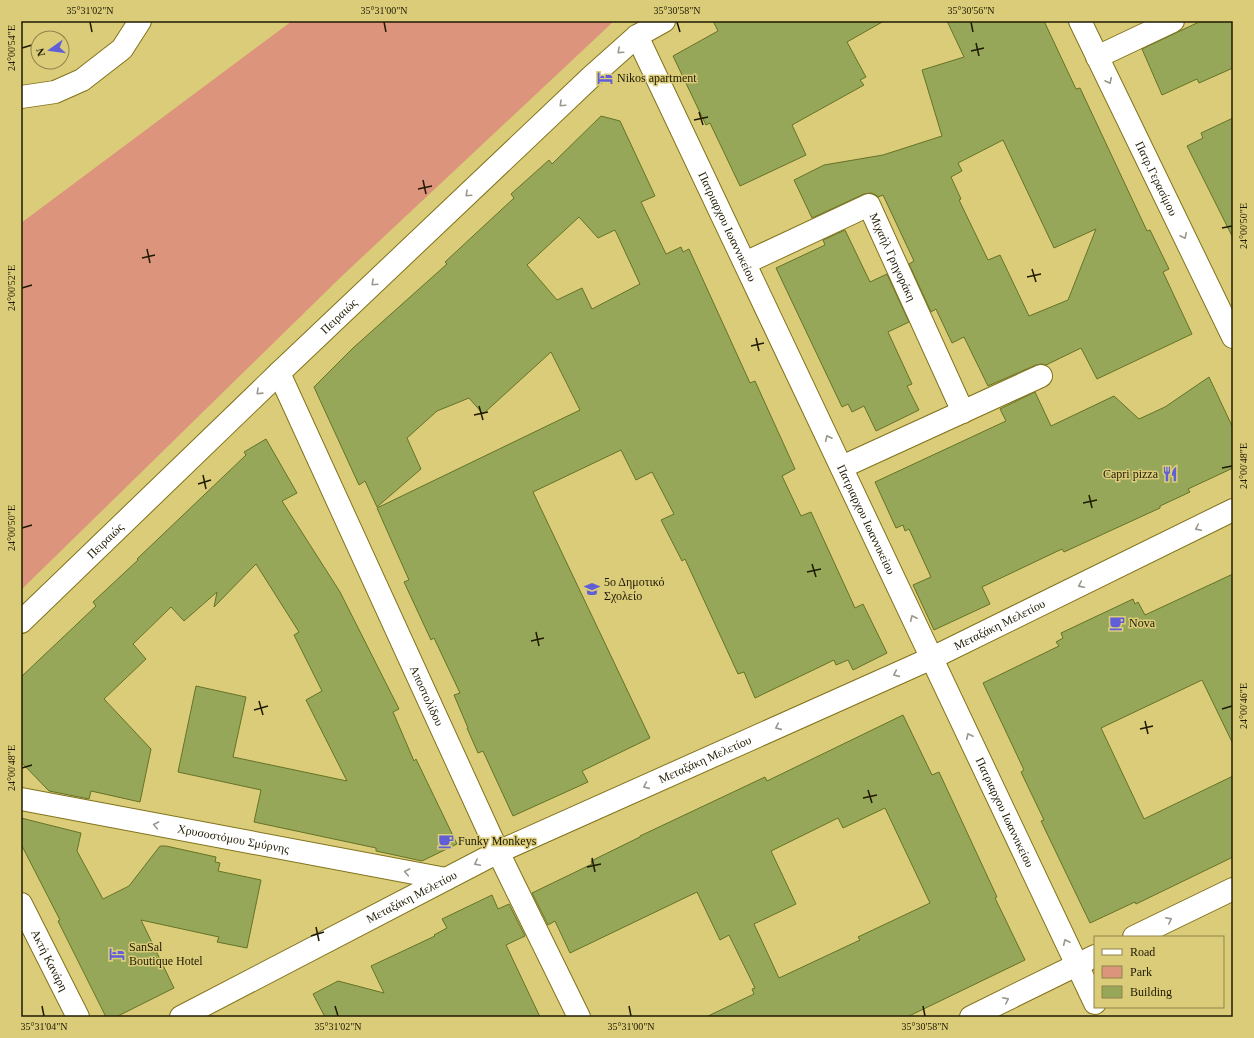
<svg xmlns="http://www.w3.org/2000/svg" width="1254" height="1038" font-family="'Times New Roman',serif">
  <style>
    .green { fill: #dd947c }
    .building { fill: #97a75a; stroke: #657324; fill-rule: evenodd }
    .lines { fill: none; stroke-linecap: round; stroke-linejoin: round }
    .minor-casing { stroke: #82731b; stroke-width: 24 }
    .minor { stroke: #fff; stroke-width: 22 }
    .oneway { stroke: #9a988d }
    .ticks { fill: none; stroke: #1f1a02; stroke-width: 1.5 }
    .labels { text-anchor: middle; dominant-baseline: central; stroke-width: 3; stroke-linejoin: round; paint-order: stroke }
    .poi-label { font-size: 12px; fill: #1f1a02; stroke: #dbcc7a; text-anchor: start }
    .street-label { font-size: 12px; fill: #1f1a02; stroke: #dbcc7a }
    .neatline { fill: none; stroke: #1f1a02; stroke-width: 1.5 }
    .ticks-label { font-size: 10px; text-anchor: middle; fill: #1f1a02 }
  </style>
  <rect width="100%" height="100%" fill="#dbcc7a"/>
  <!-- green -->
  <path class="green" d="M292,21H614L342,276L21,590V223Z"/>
  <!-- building -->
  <path class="building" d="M713,21H884L847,42L866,77L860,80L864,85L792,125L806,155L740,186L710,123L706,125L673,56L718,31Z
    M947,21H1044L1076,89L1080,88L1147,231L1150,230L1169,269L1163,272L1192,334L1097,379L1081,348L1046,365L1042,364L1036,365L988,386L964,337L952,343L936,309L931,312L909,264L914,261L883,195L878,197L876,195L871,193L864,194L812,218L794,180L824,165L883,155L942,136L922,70L964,57ZM1003,140L1054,248L1096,229L1068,300L1029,316L1000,255L988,260L959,200L961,199L951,177L962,171L958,163Z
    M1201,21H1233V68L1199,83L1197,79L1162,95L1142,49Z
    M601,116L620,121L655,196L641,202L666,254L681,247L683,252L689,249L750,383L755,381L795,469L782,476L801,516L811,512L855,608L863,604L887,653L853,670L848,660L836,665L834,660L755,698L744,672L738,674L685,559L682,561L661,520L674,514L652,472L636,480L621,450L533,492L650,738L582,771L588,782L513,816L483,751L478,753L467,728H468L454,695L460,693L434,638L431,640L404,582L409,580L377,508L580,410L551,352L483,414L469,398L437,411L407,438L421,469L377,507L365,481L359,485L314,387L353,348L447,264L445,262L514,198L511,194L549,160L552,164ZM579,217L598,238L615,230L640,284L592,309L582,288L557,300L527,265Z
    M1233,118V238L1187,146L1203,138L1201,133Z
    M845,230L870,282L887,274L909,322L888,332L912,384L907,386L919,410L876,431L864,406L852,412L848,404L842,407L776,268L825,245L823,240Z
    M1209,377L1233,428V468L1188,489L1190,492L1160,506V508L1064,552L1062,549L982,587L990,604L934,630L913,585L931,577L909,529L905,531L903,525L896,528L875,482L1006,421L1000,409L1035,392L1051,426L1114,396L1139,419L1165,407Z
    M266,439L297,493L282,501L340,592L399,709L393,712L414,761L416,759L457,844L422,861L376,851V848L254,822L261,790L178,772L196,686L246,697L233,757L347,781L306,700L322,691L294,635L299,632L256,564L214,607L217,592L184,621L171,607L133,644L146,659L104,699L151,749L140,802L91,791L89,799L49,791L21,762V677L96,606L93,602L138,560L137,559L246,455L244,452Z
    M1233,574V744L1202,680L1101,728L1144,819L1233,776V857L1136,904L1135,902L1090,923L1041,821L1044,820L1021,772L1024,770L983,683L1059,646L1056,642L1063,638L1061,633L1133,599L1135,604L1138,602L1145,615Z
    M903,715L932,775L939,772L997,897L995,898L1025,960L907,1017H706L754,994L752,989L755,988L729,935L720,940L697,892L570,953L555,921L548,925L532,893L592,864L591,861L640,837V836L765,777L767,781ZM885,808L930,903L858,937L860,940L779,978L754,924L796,904L771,851L838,818L843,828Z
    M21,818L81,833L77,851L103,899L129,886L160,846H166L216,857L215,862L220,863L218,871L261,880L247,948L217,942L219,937L141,920L174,988L116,1017H106L58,921L60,920L21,844Z
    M492,895L498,909L509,904L525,936L506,945L540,1017H325L313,994L338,981L384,993L371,966L435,936L434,935L447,928L442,919Z"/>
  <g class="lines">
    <defs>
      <g id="minor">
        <path id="s1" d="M1080,21L1233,337"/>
        <path id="s2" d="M637,36L1095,1003"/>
        <path d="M1097,57L1173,21"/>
        <path d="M21,97L55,92L82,80L122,49L140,21"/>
        <path id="s3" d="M745,263L869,205L963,412"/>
        <path id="s4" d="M279,373L498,852L579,1017"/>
        <path d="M842,467L1041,376"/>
        <path id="s5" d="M21,622L279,373L591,77L637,36L664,21"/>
        <path id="s6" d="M21,799L446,879"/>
        <path id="s7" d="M21,904L78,1017"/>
        <path d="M1134,937L1233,889"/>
        <path id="s8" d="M181,1017L498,852L932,658L1233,510"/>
        <path d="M971,1017L1095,956"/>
      </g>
    </defs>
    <!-- minor casing -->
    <use href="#minor" class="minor-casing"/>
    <!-- minor -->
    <use href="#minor" class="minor"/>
  </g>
  <!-- one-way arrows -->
  <defs><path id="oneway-chevron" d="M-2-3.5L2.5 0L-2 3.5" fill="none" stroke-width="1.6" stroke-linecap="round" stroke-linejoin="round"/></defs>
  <g class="oneway">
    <use href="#oneway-chevron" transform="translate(620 51) rotate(138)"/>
    <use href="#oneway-chevron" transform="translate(1109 81) rotate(64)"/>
    <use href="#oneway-chevron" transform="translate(562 104) rotate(137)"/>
    <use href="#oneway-chevron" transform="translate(468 194) rotate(137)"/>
    <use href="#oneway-chevron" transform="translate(1184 236) rotate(64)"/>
    <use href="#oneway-chevron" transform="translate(374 283) rotate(137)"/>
    <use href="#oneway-chevron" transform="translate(259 392) rotate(136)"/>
    <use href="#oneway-chevron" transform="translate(828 438) rotate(-115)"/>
    <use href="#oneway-chevron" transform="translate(1198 528) rotate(154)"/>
    <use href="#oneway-chevron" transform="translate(1081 585) rotate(154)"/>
    <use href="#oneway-chevron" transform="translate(913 618) rotate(-115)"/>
    <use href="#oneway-chevron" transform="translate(896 674) rotate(156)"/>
    <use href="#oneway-chevron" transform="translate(778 727) rotate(156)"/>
    <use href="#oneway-chevron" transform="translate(969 736) rotate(-115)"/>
    <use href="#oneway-chevron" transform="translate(646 786) rotate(156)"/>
    <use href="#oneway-chevron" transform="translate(156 825) rotate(-169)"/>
    <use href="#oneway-chevron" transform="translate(477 863) rotate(153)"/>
    <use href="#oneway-chevron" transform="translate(407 872) rotate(-169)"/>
    <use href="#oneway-chevron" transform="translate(1169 920) rotate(-26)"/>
    <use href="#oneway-chevron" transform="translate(1066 942) rotate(-115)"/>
    <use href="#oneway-chevron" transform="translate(1006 1000) rotate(-26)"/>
  </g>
  <!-- ticks -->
  <path class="ticks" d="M90,22L92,32M384,22L386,32M677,22L680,32M971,22L973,32M976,43L979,56M22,48L32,45M971,51L984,48M699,112L703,125M694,120L708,117M423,180L426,194M418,189L432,186M1222,228L1232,226M147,249L150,263M142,258L155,255M1032,269L1036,282M1027,277L1041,274M22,288L32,285M756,338L759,351M751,346L764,343M479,406L483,420M474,415L488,412M1222,468L1232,466M203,475L206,489M198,484L211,480M1089,495L1092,508M1083,503L1097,500M22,528L32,525M812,564L816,577M807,572L821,569M536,632L539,646M531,641L544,638M259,701L263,715M1222,709L1232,706M254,710L268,706M1145,721L1148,734M1140,729L1153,726M22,768L32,765M868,790L872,803M863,798L877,795M592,858L595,872M587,867L601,864M316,927L319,941M311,936L324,932M42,1006L44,1016M335,1006L338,1016M629,1006L631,1016M923,1006L925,1016"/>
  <!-- icons -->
  <defs>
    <symbol id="hotel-bare" viewBox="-9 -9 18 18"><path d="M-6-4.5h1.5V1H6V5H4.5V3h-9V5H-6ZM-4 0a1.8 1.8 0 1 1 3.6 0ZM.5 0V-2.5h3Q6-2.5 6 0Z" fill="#605fd8" stroke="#dbcc7a" stroke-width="2.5" paint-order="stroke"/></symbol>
    <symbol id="restaurant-bare" viewBox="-9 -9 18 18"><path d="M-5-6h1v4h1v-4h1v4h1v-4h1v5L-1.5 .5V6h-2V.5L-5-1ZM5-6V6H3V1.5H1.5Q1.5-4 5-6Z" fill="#605fd8" stroke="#dbcc7a" stroke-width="2.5" paint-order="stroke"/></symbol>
    <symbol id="school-bare" viewBox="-9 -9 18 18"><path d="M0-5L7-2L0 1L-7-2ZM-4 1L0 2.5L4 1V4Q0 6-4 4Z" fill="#605fd8" stroke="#dbcc7a" stroke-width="2.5" paint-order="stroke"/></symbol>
    <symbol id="cafe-bare" viewBox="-9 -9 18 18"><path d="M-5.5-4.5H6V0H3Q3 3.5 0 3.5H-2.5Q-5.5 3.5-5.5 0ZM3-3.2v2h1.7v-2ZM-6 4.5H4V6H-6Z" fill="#605fd8" stroke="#dbcc7a" stroke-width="2.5" paint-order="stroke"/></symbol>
  </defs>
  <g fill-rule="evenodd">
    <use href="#hotel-bare" x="594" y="67" width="22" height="22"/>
    <use href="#restaurant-bare" x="1159" y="463" width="22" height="22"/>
    <use href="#school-bare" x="581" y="578" width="22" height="22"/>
    <use href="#cafe-bare" x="1106" y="612" width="22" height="22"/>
    <use href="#cafe-bare" x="435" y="830" width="22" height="22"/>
    <use href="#hotel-bare" x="106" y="943" width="22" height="22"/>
  </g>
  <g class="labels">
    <!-- poi labels -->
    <g class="poi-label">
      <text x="617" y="78">Nikos apartment</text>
      <text x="1158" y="474" text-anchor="end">Capri pizza</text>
      <text x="604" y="582">5ο Δημοτικό<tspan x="604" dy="14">Σχολείο</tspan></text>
      <text x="1129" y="623">Nova</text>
      <text x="458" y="841">Funky Monkeys</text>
      <text x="129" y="947">SanSal<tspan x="129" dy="14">Boutique Hotel</tspan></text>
    </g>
    <!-- street labels -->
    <g class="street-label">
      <text stroke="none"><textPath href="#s1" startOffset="175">Πατρ.Γερασίμου</textPath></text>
      <text stroke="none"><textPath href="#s2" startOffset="211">Πατριαρχου Ιωαννικείου</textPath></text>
      <text stroke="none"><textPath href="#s3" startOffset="194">Μιχαήλ Γρηγοράκη</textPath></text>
      <text stroke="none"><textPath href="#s5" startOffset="441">Πειραιώς</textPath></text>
      <text stroke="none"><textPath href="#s2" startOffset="535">Πατριαρχου Ιωαννικείου</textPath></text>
      <text stroke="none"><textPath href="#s5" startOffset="117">Πειραιώς</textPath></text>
      <text stroke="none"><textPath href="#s8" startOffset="908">Μεταξάκη Μελετίου</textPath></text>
      <text stroke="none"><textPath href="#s4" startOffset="355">Αποστολίδου</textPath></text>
      <text stroke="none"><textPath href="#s8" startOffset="584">Μεταξάκη Μελετίου</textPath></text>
      <text stroke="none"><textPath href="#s2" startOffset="859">Πατριαρχου Ιωαννικείου</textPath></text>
      <text stroke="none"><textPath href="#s6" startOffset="216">Χρυσοστόμου Σμύρνης</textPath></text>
      <text stroke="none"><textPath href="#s8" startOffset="260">Μεταξάκη Μελετίου</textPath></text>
      <text stroke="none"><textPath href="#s7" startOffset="63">Ακτή Κανάρη</textPath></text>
    </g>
  </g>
  <!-- border -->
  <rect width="1254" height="1038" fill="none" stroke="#dbcc7a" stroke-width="44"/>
  <!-- legend -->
  <rect x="1094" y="936" width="130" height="72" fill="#dbcc7a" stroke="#90854a"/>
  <rect x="1102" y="949" width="20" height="6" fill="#ffffff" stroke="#90854a"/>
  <text x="1130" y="956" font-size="12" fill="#1f1a02">Road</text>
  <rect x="1102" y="966" width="20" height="12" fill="#dd947c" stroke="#90854a"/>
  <text x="1130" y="976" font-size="12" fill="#1f1a02">Park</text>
  <rect x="1102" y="986" width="20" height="12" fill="#97a75a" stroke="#90854a"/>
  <text x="1130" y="996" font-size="12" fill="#1f1a02">Building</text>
  <!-- north arrow -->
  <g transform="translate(50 50) rotate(256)"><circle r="19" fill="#dbcc7a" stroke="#90854a"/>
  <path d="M0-3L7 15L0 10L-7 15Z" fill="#605fd8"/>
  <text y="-6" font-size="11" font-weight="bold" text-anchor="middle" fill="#1f1a02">N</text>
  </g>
  <rect x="22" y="22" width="1210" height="994" class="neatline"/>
  <g class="ticks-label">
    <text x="90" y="14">35°31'02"N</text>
    <text x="384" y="14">35°31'00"N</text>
    <text x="677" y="14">35°30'58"N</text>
    <text x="971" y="14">35°30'56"N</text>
    <text transform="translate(11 48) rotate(-90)" y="4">24°00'54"E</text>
    <text transform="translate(1243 226) rotate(-90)" y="4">24°00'50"E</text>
    <text transform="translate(11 288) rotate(-90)" y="4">24°00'52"E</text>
    <text transform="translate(1243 466) rotate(-90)" y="4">24°00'48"E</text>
    <text transform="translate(11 528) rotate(-90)" y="4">24°00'50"E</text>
    <text transform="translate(1243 706) rotate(-90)" y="4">24°00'46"E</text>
    <text transform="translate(11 768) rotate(-90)" y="4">24°00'48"E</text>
    <text x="44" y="1030">35°31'04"N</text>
    <text x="338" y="1030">35°31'02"N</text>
    <text x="631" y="1030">35°31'00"N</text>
    <text x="925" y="1030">35°30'58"N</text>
  </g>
</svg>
